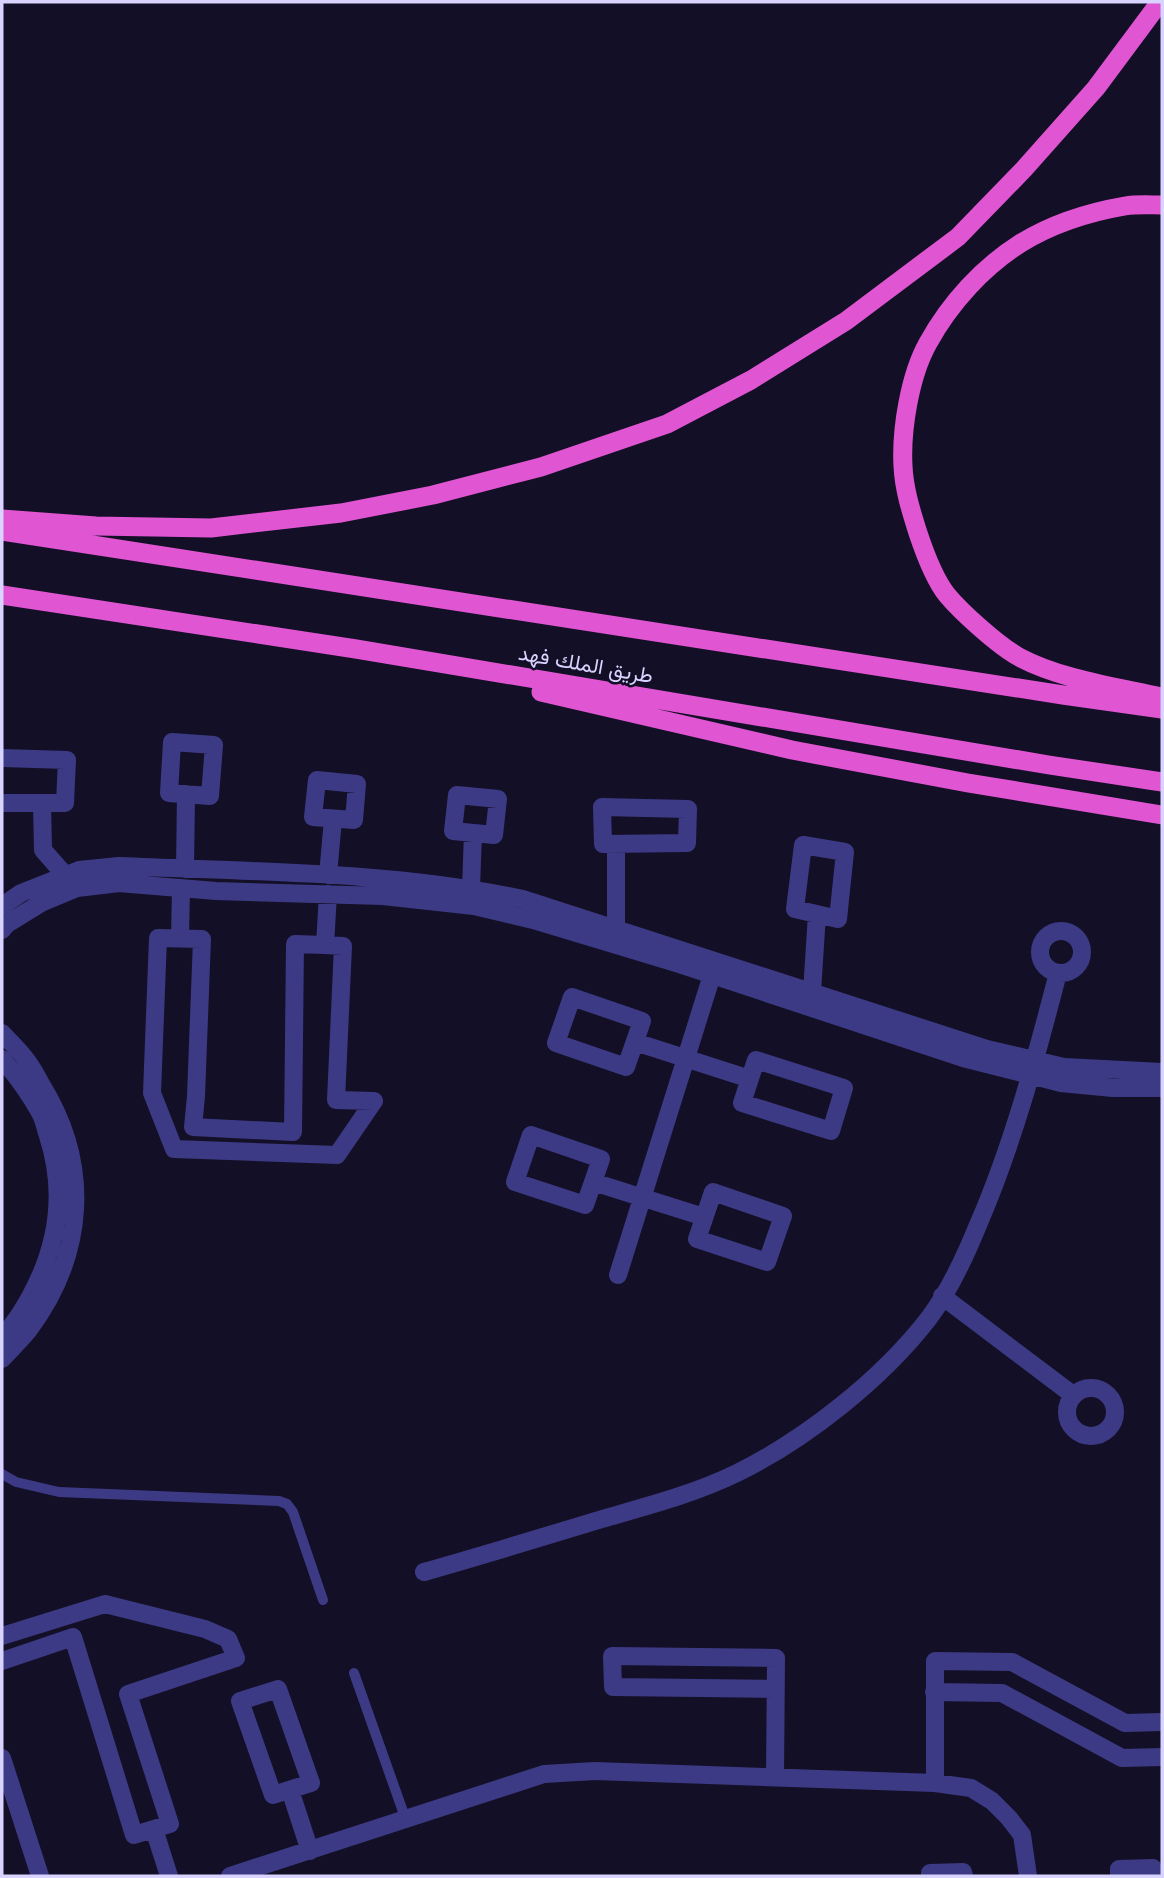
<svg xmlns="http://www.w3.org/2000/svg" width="1164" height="1878" font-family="Inter,Vazirmatn,sans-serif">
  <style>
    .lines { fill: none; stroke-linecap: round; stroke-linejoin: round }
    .service { stroke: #3d3a85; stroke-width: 10 }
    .minor { stroke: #3d3a85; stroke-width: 18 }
    .trunk { stroke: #e055d1; stroke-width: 19 }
    .labels { text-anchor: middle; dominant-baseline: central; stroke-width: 5; stroke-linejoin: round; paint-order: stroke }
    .street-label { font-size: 21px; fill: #d9d4ff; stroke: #130f26 }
  </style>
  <rect width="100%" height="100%" fill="#130f26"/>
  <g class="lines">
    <!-- service -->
    <path class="service" d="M2,1474L16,1482L59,1492L279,1501L287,1504L293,1512L323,1600
      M354,1673L406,1820"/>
    <!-- minor -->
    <path class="minor" d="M172,742L214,745L210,796L169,793Z
      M2,758L67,760L65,803H2
      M317,780L357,784L354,820L313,817Z
      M457,795L498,799L494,835L453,831Z
      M42,803L43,850L65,875
      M602,807L688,809L687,843L603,844Z
      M616,844V928
      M803,845L845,852L838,919L795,909Z
      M185,869L186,794
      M328,875L333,819
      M471,888L473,833
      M2,906L21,893L79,870L119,866C254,872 391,871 523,899L987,1049L1064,1067L1162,1072
      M2,930L7,924L41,903L77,888L119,883L216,891L383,896L474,906L533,920L679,964L963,1058L1061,1083L1113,1088H1162
      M1040 952a21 21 0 1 1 42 0a21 21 0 1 1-42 0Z
      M180,938L181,888
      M325,945L295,944L293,1132L193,1127L196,1096L202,939L158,938L152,1093L174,1149L337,1155L374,1101L336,1100L343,946L325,945L328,894
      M812,992L817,914
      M572,997L642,1021L626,1067L556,1043Z
      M2,1033C9,1041 17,1048 24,1057C31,1065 36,1075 41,1084C92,1166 85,1255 28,1331C20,1341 10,1350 2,1359
      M635,1042L750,1079
      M2,1059C15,1074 29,1093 39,1111C44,1118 45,1128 48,1136C66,1192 58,1246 30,1297C22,1311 14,1325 2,1336
      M756,1060L844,1088L831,1131L742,1103Z
      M531,1135L601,1159L585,1205L515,1182Z
      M593,1182L704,1217
      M713,1192L783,1216L767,1262L697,1239Z
      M618,1275L712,975
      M942,1296L1073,1395
      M1067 1412a24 24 0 1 1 48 0a24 24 0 1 1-48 0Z
      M424,1572C484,1555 543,1537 602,1519C647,1506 694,1494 737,1473C806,1439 882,1379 929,1318C950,1290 965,1257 978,1225C1013,1144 1036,1058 1058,973
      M2,1636L105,1604L205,1629L228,1639L236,1658L128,1694L170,1824L134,1835L73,1637L2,1661
      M278,1689L311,1783L273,1795L240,1701Z
      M934,1692L1002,1693L1122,1758L1162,1757
      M2,1758L40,1876
      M775,1777L776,1658L612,1656L613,1687L775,1689
      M935,1783V1661L1012,1662L1125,1723L1162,1722
      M290,1790L310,1851
      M154,1829L169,1876
      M230,1876L544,1774L595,1771L935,1783L971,1788L992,1801L1009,1818L1022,1835L1028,1876
      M930,1876V1873L963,1872L964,1876
      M1119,1876V1869L1153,1868V1876"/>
    <!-- trunk -->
    <path class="trunk" d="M2,519L96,526L211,528L341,513L433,495L541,467L667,424L751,380L846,321L958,237L1024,169L1096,88L1160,2
      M2,531L1063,695L1162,709
      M2,595L356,649L1049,765L1162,782
      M541,692L792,750L968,783L1162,815
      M1161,697C1116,687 1060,679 1019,657C999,646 962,613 947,595C935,580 924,551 918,533C911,511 904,489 903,466C901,429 910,375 928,343C950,303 983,267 1021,243C1052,224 1090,212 1125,206C1137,204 1150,205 1162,205"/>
  </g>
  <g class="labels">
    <!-- street labels -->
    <g class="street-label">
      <text transform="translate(586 664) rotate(10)">طريق الملك فهد</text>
    </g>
  </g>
  <!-- border -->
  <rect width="1164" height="1878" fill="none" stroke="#d9d4ff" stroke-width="7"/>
</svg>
